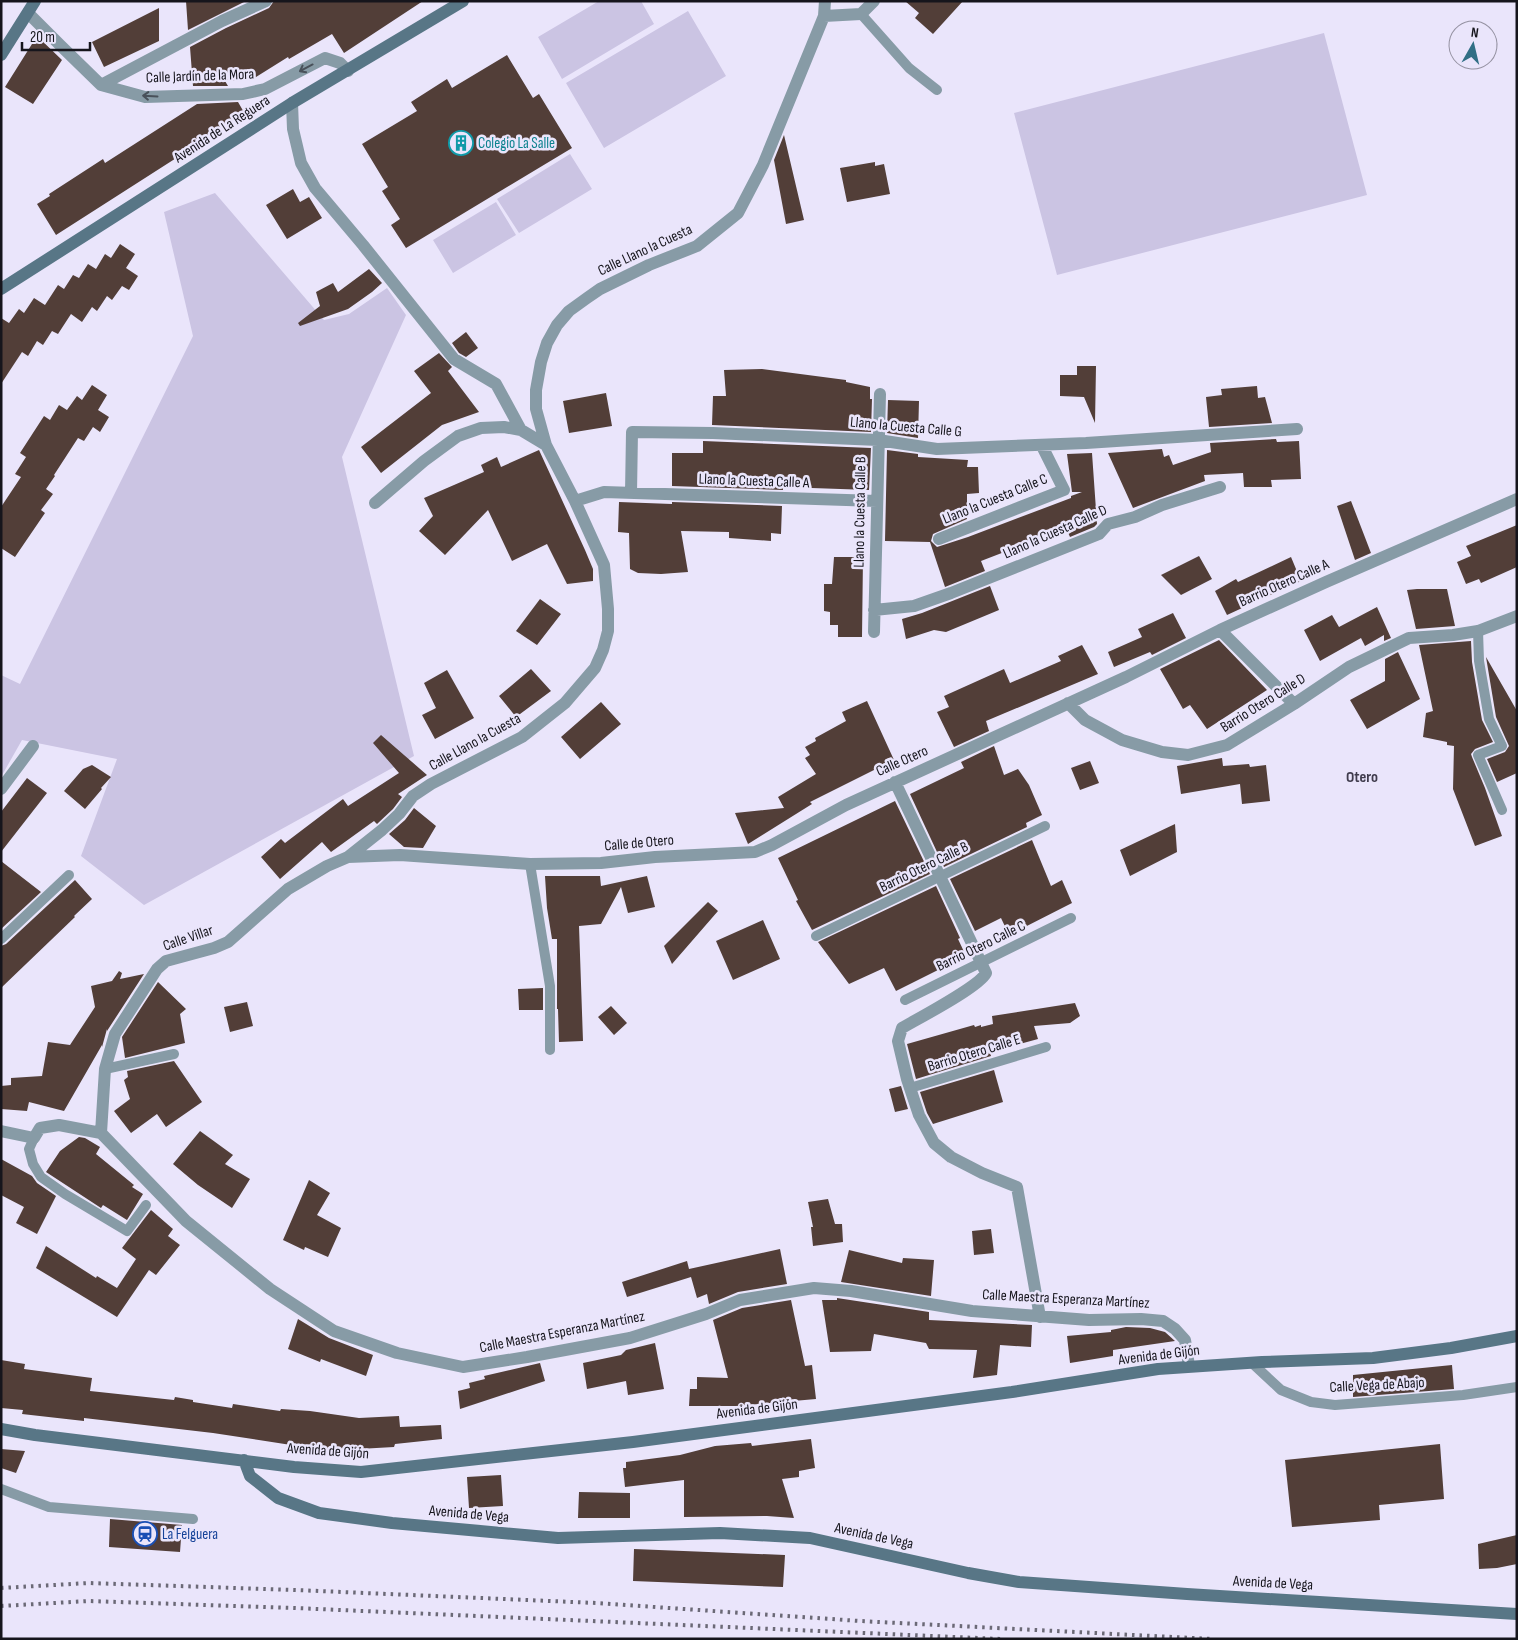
<svg xmlns="http://www.w3.org/2000/svg" width="1518" height="1640" font-family="'Sofia Sans Condensed',sans-serif">
  <style>
    .green { fill: #cbc4e3 }
    .building { fill: #523e38 }
    .lines { fill: none; stroke-linecap: round; stroke-linejoin: round }
    .lane { stroke: #879ba6; stroke-width: 10 }
    .street { stroke: #879ba6; stroke-width: 12 }
    .secondary { stroke: #587686; stroke-width: 12 }
    .rail { stroke: #6b6976; stroke-width: 4; stroke-dasharray: 2.5 5; stroke-linecap: butt }
    .oneway { stroke: #49515a }
    .labels { text-anchor: middle; dominant-baseline: central; stroke-width: 5; stroke-linejoin: round; paint-order: stroke }
    .street-label { font-size: 15px; fill: #16151c; stroke: #eae5fb }
    .culture-label { font-size: 15px; fill: #0d838f; stroke: #eae5fb; text-anchor: start }
    .transit-label { font-size: 15px; fill: #164399; stroke: #eae5fb; text-anchor: start }
    .neighbourhood-label { font-size: 16px; font-weight: bold; fill: #403c4d; stroke: #eae5fb }
  </style>
  <rect width="100%" height="100%" fill="#eae5fb"/>
  <!-- green -->
  <path class="green" d="M599,1H641L654,24L562,79L538,37Z
    M688,11L726,76L604,148L566,83Z
    M1324,33L1367,195L1057,275L1014,113Z
    M570,154L592,189L519,233L497,199Z
    M215,193L324,320L349,314L387,288L406,315L342,457L414,756L144,905L81,856L117,759L22,740L1,777V675L20,684L193,336L164,212Z
    M496,202L516,235L453,273L433,240Z"/>
  <!-- building -->
  <path class="building" d="M186,1H246L188,30Z
    M274,1H423L344,53L332,34L289,59L288,57L253,79L225,81L228,86H193L190,47L226,28L269,8Z
    M905,1H963L933,34L915,18L919,13Z
    M159,8V41L104,67L92,42Z
    M37,36L62,60L33,104L5,87Z
    M507,55L533,98L539,94L572,148L406,248L391,225L400,219L382,191L388,187L362,144L417,111L411,102L447,79L452,88Z
    M238,102L245,114L56,235L37,204L50,196L49,194L103,159L105,163L197,104Z
    M784,135L804,220L786,224L774,160Z
    M875,162V166L884,164L890,194L847,202L840,168Z
    M293,189L300,202L309,197L322,218L287,239L266,205Z
    M120,244L135,254L126,268L138,276L129,290L122,286L112,300L107,296L97,311L92,307L82,322L71,314L58,334L52,331L43,345L37,341L28,356L22,352L1,384V318L9,323L19,309L24,313L34,298L45,305L58,285L64,289L73,275L79,278L88,264L96,269L105,254L111,258Z
    M369,269L382,283L372,292L348,309L300,326L298,323L320,306L316,292L333,283L338,292Z
    M466,332L478,348L466,357L459,353L452,343Z
    M439,353L452,367L448,371L479,412L442,425L381,473L361,447L431,393L414,371Z
    M1077,366H1096L1095,423L1084,397L1060,396V375H1077Z
    M762,369L846,380V382L870,387V399H872L871,432L712,425L713,396H726L724,370Z
    M92,385L107,395L98,410L109,417L100,432L93,427L84,441L78,438L54,475L55,476L46,489L53,494L41,510L45,513L15,557L1,548V507L21,477L15,474L26,457L20,453L44,416L50,420L59,405L67,410L77,396L82,400Z
    M1257,386L1258,398L1265,397L1272,423L1209,427L1206,397L1222,395L1221,389Z
    M606,393L612,426L569,433L563,401Z
    M888,400L919,401L918,438L887,433Z
    M1276,439L1277,442L1299,441L1301,479L1271,480L1272,487H1244L1243,473L1204,475L1205,481L1133,508L1108,453L1162,449L1164,457L1169,455L1173,465L1211,452L1210,443Z
    M703,441L871,448L869,490L783,487V490L672,486V453H703Z
    M539,450L585,550L593,569V581L567,584L547,544L512,561L488,510L445,555L419,531L433,516L424,498L484,472L481,465L497,457L501,467Z
    M887,450L918,454V457L968,460L967,467H978L979,493L967,494V519L933,534L931,541L937,547L968,537L1071,498V496L1082,492H1072L1067,454L1092,453L1097,524L1094,527L1070,537L1066,528L981,561L985,571L945,587L930,542L885,541Z
    M1351,501L1371,553L1355,560L1337,506Z
    M619,502L672,504V502L782,506L781,534L771,533V541L729,538V532L681,531L688,572L661,574L638,573L630,569L629,533L618,532Z
    M1517,525V567L1481,583L1479,579L1466,584L1457,562L1471,556L1466,546Z
    M1199,556L1212,579L1181,595L1161,575Z
    M834,557H863L862,637H838V625H830V612L824,611V584H832Z
    M1291,557L1301,581L1227,615L1215,591L1236,579L1238,582Z
    M990,586L999,610L946,632L934,630L906,639L902,619L922,613Z
    M1417,589H1447L1455,626L1416,629L1407,590Z
    M540,599L561,614L537,645L516,631Z
    M1377,607L1391,638L1384,641V635L1365,646L1361,638L1320,661L1304,630L1332,615L1339,627Z
    M1173,613L1186,638L1152,655L1150,652L1114,667L1108,652L1142,637L1138,629Z
    M1219,640L1267,690L1207,729L1190,705L1183,709L1160,669Z
    M1471,641L1472,662L1482,720L1493,742L1475,749L1471,754L1472,757L1485,788L1502,836L1475,846L1453,789L1454,746L1447,745V742L1423,737L1426,713L1433,711L1419,645Z
    M1082,645L1098,674L986,721L989,731L954,747L937,712L949,707L944,696L1004,669L1010,683L1061,661L1058,656Z
    M1398,652L1420,699L1367,729L1350,700L1385,681V659Z
    M1486,657L1517,711V773L1497,782L1487,759L1505,752L1509,746L1496,717Z
    M531,669L551,691L516,717L499,696Z
    M447,670L474,718L435,739L422,715L436,708L424,683Z
    M867,701L894,760L810,802L812,804L748,844L735,813L784,808L778,797L816,774L805,758L810,755L805,747L816,741L815,738L846,721L842,712Z
    M601,702L621,724L580,759L561,737Z
    M381,735L427,775L398,794L402,797L393,809L377,824L374,821L331,852L322,842L280,879L261,857L281,839L285,843L343,799L348,806L399,773L373,743Z
    M994,746L1004,775L1018,769L1029,785L1042,815L1026,823L1027,827L944,867L910,794L964,768L961,762Z
    M1222,758L1223,766L1249,764L1250,767L1266,765L1270,801L1242,804L1240,784L1181,794L1177,766Z
    M1090,761L1099,783L1080,790L1071,768Z
    M92,765L111,777L101,788L102,789L85,809L64,791L83,769Z
    M27,778L47,793L1,852V812Z
    M895,801L930,874L812,930L796,901L798,900L778,858Z
    M414,808L436,826L423,848L404,847L389,834L405,820Z
    M1175,824L1177,852L1130,876L1120,850Z
    M1032,840L1051,886L1062,880L1072,903L1009,935L1001,918L975,931L950,879Z
    M1,861L41,892L1,929Z
    M545,876H600L601,886L647,876L655,907L628,913L621,887L601,924L579,926L583,1041L559,1042L558,1009H557V939H552L547,908Z
    M75,880L92,899L74,916L75,917L1,988V946L6,944Z
    M936,886L960,938L958,939L966,956L896,991L884,968L849,984L818,942Z
    M708,902L718,911L672,964L664,946Z
    M763,920L780,959L733,980L716,941Z
    M119,971L122,973L120,979L144,974L107,1031V1029L102,1047V1045L64,1111L29,1102L27,1111L1,1109V1086L11,1085V1078L42,1076L48,1042L70,1045L95,1007L91,986L112,981Z
    M158,982L186,1009L180,1014L185,1043L125,1058L122,1037Z
    M543,988V1010H519L518,989Z
    M247,1002L253,1026L230,1032L224,1007Z
    M1075,1003L1080,1016L1070,1023L1034,1026L1038,1039L990,1052L991,1056L916,1079L907,1044L974,1025L975,1027L981,1025V1027L993,1024L992,1016Z
    M611,1006L627,1023L614,1035L598,1017Z
    M174,1061L202,1102L166,1127L157,1114L131,1133L114,1111L130,1099L124,1080L128,1077L127,1071Z
    M994,1070L1003,1102L933,1124L927,1113L920,1092Z
    M901,1086L908,1109L895,1112L889,1089Z
    M200,1131L233,1155L225,1164L250,1179L232,1208L198,1185L173,1164Z
    M79,1137L85,1138L100,1147L96,1154L134,1185L132,1187L143,1194L127,1220L103,1205L101,1208L46,1172L60,1151Z
    M1,1159L32,1176L37,1183L56,1196L37,1234L16,1223L24,1207L1,1195Z
    M309,1180L330,1193L317,1215L341,1228L328,1257L305,1247L304,1250L283,1240Z
    M828,1199L835,1224H842L843,1242L813,1246L811,1227H813L808,1202Z
    M151,1210L173,1229L168,1236L180,1245L156,1275L149,1270L117,1317L36,1268L46,1246L96,1278L97,1276L117,1288L136,1259L122,1248Z
    M991,1229L994,1253L974,1255L972,1231Z
    M780,1249L787,1284L738,1292L709,1304L707,1294L697,1298L691,1277L627,1297L622,1282L687,1261L689,1269Z
    M849,1250L902,1263L903,1258L934,1260L931,1296L841,1282Z
    M837,1298L929,1312V1320L1032,1325L1031,1347L1000,1345L997,1375L973,1378L977,1350L929,1349L926,1343L874,1334L871,1351L830,1352L822,1300H837Z
    M791,1300L805,1366L812,1365L816,1399L736,1406H689L690,1389H697V1377L728,1378L713,1320L742,1308Z
    M298,1319L329,1338L373,1355L366,1376L321,1359L320,1362L288,1349Z
    M1126,1327L1150,1328L1165,1332L1175,1341L1113,1350V1356L1070,1363L1067,1336L1111,1332V1330Z
    M655,1343L664,1389L628,1395L626,1381L587,1389L583,1363L621,1355L626,1350Z
    M1,1360L25,1364L24,1369L92,1378L90,1391L174,1400L175,1397L193,1400V1402L232,1408L233,1404L280,1411L281,1409L310,1411L359,1418L399,1416L400,1427L441,1425L442,1439L395,1444L394,1447L341,1450L304,1447L213,1433L84,1418V1421L22,1414L23,1410L1,1408Z
    M540,1363L545,1381L460,1409L458,1391L470,1388L469,1383L485,1379L484,1376Z
    M1452,1365L1454,1389L1353,1397V1375Z
    M811,1439L815,1468L799,1471V1477L782,1479L794,1518L767,1516L684,1517V1480L625,1487L623,1468H626V1462L680,1455L715,1446L751,1443L752,1446Z
    M1440,1444L1444,1499L1379,1505L1380,1520L1292,1527L1285,1460Z
    M1,1449L25,1451L16,1473L1,1468Z
    M501,1475L503,1506L469,1508L467,1477Z
    M579,1492L630,1493V1518H578Z
    M110,1519L182,1525L180,1552L109,1547Z
    M1517,1535V1564L1497,1568L1479,1569L1478,1544Z
    M634,1549L785,1555L783,1587L633,1581Z"/>
  <g class="lines">
    <!-- lane -->
    <path class="lane" d="M861,14L909,68L937,90
      M1478,631L1479,661L1489,719L1502,746L1478,755L1502,810
      M530,864L550,986V1050
      M816,936L1045,826
      M1,939L69,875
      M905,1000L1071,918
      M105,1069L174,1054
      M910,1088L1046,1047
      M34,1138L29,1149L33,1164L41,1177L65,1194L127,1231L146,1205
      M1251,1362L1281,1390L1311,1402L1335,1405L1463,1395L1517,1387
      M1,1489L49,1507L193,1519"/>
    <!-- street -->
    <path class="street" d="M28,13L60,45L101,85L145,97L243,94L265,89L325,58L340,63L348,71
      M824,16L861,14L874,1
      M101,85L222,21L266,1
      M292,103L293,129L301,163L315,188L363,245L454,359L496,384L521,430
      M631,493L632,432L713,433L878,440L937,449L1086,443L1297,429
      M575,501L604,492L877,501
      M375,503L424,461L458,436L481,428L504,427L521,430L546,445
      M939,539L1064,490L1042,446
      M874,610L914,606L951,593L1099,534L1108,524L1135,517L1162,505L1220,487
      M1220,630L1294,704
      M874,632L880,394
      M1068,703L1085,720L1122,740L1162,752L1188,755L1227,745L1294,704L1349,667L1409,638L1453,635L1478,631L1517,616
      M895,782L986,973C979,987 919,1018 902,1028L898,1041L907,1079L919,1115L934,1143L951,1157L982,1173L1017,1187L1040,1317
      M1,789L33,746
      M348,857L400,855L530,864L601,863L655,857L755,852L772,845L846,805L1126,677L1220,630L1326,582L1517,499
      M1,1131L34,1138L40,1128L59,1125L101,1133
      M101,1133L105,1069L115,1034L157,969L166,961L214,948L228,942L288,889L327,866L348,857L382,830L399,814L413,796L431,784L522,737L565,703L595,668L603,650L608,631V609L604,565L575,501L546,445L536,409V390L541,362L547,343L557,325L569,311L587,298L600,289L649,265L697,246L738,213L763,165L824,16L825,1
      M101,1133L186,1221L270,1289L334,1331L397,1353L463,1367L527,1357L630,1338L706,1314L740,1300L814,1288L851,1291L972,1311L1089,1320L1141,1319L1163,1321L1175,1329L1185,1340L1189,1366"/>
    <!-- secondary -->
    <path class="secondary" d="M1,55L35,1
      M1,289L292,103L463,1
      M1,1429L35,1435L294,1467L361,1472L633,1442L1012,1392L1158,1369L1262,1362L1373,1358L1451,1348L1517,1336
      M244,1460L250,1476L278,1498L319,1513L392,1523L558,1538L720,1533L810,1538L968,1573L1019,1582L1187,1594L1517,1614"/>
    <!-- rail -->
    <path class="rail" d="M1,1588L89,1583L296,1590L596,1603L860,1621L1212,1639
      M1,1606L89,1601L295,1608L1001,1639"/>
  </g>
  <!-- one-way arrows -->
  <defs><path id="oneway-shaft" d="M-6 0H5M1.5-3L5.5 0L1.5 3" fill="none" stroke-width="1.6" stroke-linecap="round" stroke-linejoin="round" transform="scale(1.25)"/></defs>
  <g class="oneway">
    <use href="#oneway-shaft" transform="translate(306 68) rotate(152)"/>
    <use href="#oneway-shaft" transform="translate(150 96) rotate(-177)"/>
  </g>
  <!-- icons -->
  <defs>
    <symbol id="building-ring" viewBox="-11 -11 22 22"><circle r="9.5" fill="#eae5fb" stroke="#0f9aa8" stroke-width="1.5"/><path d="M-4-6H4V6H1V3H-1V6H-4ZM-2.5-4.3h1.7v1.8h-1.7ZM.8-4.3h1.7v1.8H.8ZM-2.5-1h1.7V.8h-1.7ZM.8-1h1.7V.8H.8Z" fill="#0f9aa8"/></symbol>
    <symbol id="station-ring" viewBox="-11 -11 22 22"><circle r="9.5" fill="#eae5fb" stroke="#1a4fb4" stroke-width="1.5"/><path d="M-3-6H3Q5-6 5-4V2Q5 4 3 4L4.5 6H3L1.5 4h-3L-3 6H-4.5L-3 4Q-5 4-5 2V-4Q-5-6-3-6ZM-3.5-4v3h7v-3ZM-3.5 1v1.5H-2V1ZM2 1v1.5H3.5V1Z" fill="#1a4fb4"/></symbol>
  </defs>
  <g fill-rule="evenodd">
    <use href="#building-ring" x="447" y="129" width="28" height="28"/>
    <use href="#station-ring" x="131" y="1520" width="28" height="28"/>
  </g>
  <g class="labels">
    <!-- street labels -->
    <g class="street-label">
      <text transform="translate(200 76) rotate(-2)">Calle Jardín de la Mora</text>
      <text transform="translate(222 129) rotate(-33)">Avenida de La Reguera</text>
      <text transform="translate(645 250) rotate(-25)">Calle Llano la Cuesta</text>
      <text transform="translate(906 427) rotate(5)">Llano la Cuesta Calle G</text>
      <text transform="translate(754 481) rotate(2)">Llano la Cuesta Calle A</text>
      <text transform="translate(995 499) rotate(-22)">Llano la Cuesta Calle C</text>
      <text transform="translate(860 512) rotate(-89)">Llano la Cuesta Calle B</text>
      <text transform="translate(1055 532) rotate(-24)">Llano la Cuesta Calle D</text>
      <text transform="translate(1284 583) rotate(-24)">Barrio Otero Calle A</text>
      <text transform="translate(1263 703) rotate(-32)">Barrio Otero Calle D</text>
      <text transform="translate(475 742) rotate(-29)">Calle Llano la Cuesta</text>
      <text transform="translate(902 761) rotate(-24)">Calle Otero</text>
      <text transform="translate(639 843) rotate(-5)">Calle de Otero</text>
      <text transform="translate(924 867) rotate(-26)">Barrio Otero Calle B</text>
      <text transform="translate(188 938) rotate(-19)">Calle Villar</text>
      <text transform="translate(981 946) rotate(-26)">Barrio Otero Calle C</text>
      <text transform="translate(974 1053) rotate(-17)">Barrio Otero Calle E</text>
      <text transform="translate(1066 1299) rotate(3)">Calle Maestra Esperanza Martínez</text>
      <text transform="translate(562 1332) rotate(-11)">Calle Maestra Esperanza Martínez</text>
      <text transform="translate(1159 1355) rotate(-7)">Avenida de Gijón</text>
      <text transform="translate(1377 1385) rotate(-3)">Calle Vega de Abajo</text>
      <text transform="translate(757 1409) rotate(-7)">Avenida de Gijón</text>
      <text transform="translate(328 1451) rotate(4)">Avenida de Gijón</text>
      <text transform="translate(469 1514) rotate(5)">Avenida de Vega</text>
      <text transform="translate(874 1536) rotate(12)">Avenida de Vega</text>
      <text transform="translate(1273 1583) rotate(3)">Avenida de Vega</text>
    </g>
    <!-- culture labels -->
    <g class="culture-label">
      <text x="478" y="143">Colegio La Salle</text>
    </g>
    <!-- transit labels -->
    <g class="transit-label">
      <text x="162" y="1534">La Felguera</text>
    </g>
    <!-- neighbourhood labels -->
    <g class="neighbourhood-label">
      <text x="1362" y="777">Otero</text>
    </g>
  </g>
  <!-- border -->
  <rect width="1518" height="1640" fill="none" stroke="#16151c" stroke-width="5"/>
  <!-- north arrow -->
  <g transform="translate(1473 45) rotate(8)"><circle r="24" fill="#eae5fb" stroke="#9592a2"/>
  <path d="M0-4L9 19L0 12L-9 19Z" fill="#316f85"/>
  <text y="-8" font-size="14" font-weight="bold" text-anchor="middle" fill="#16151c">N</text>
  </g>
  <!-- scale -->
  <path d="M22 42v8h68v-8" fill="none" stroke="#16151c" stroke-width="2.5"/>
  <text x="30" y="42" font-size="15" fill="#16151c" stroke="#eae5fb" stroke-width="4" paint-order="stroke">20 m</text>
</svg>
